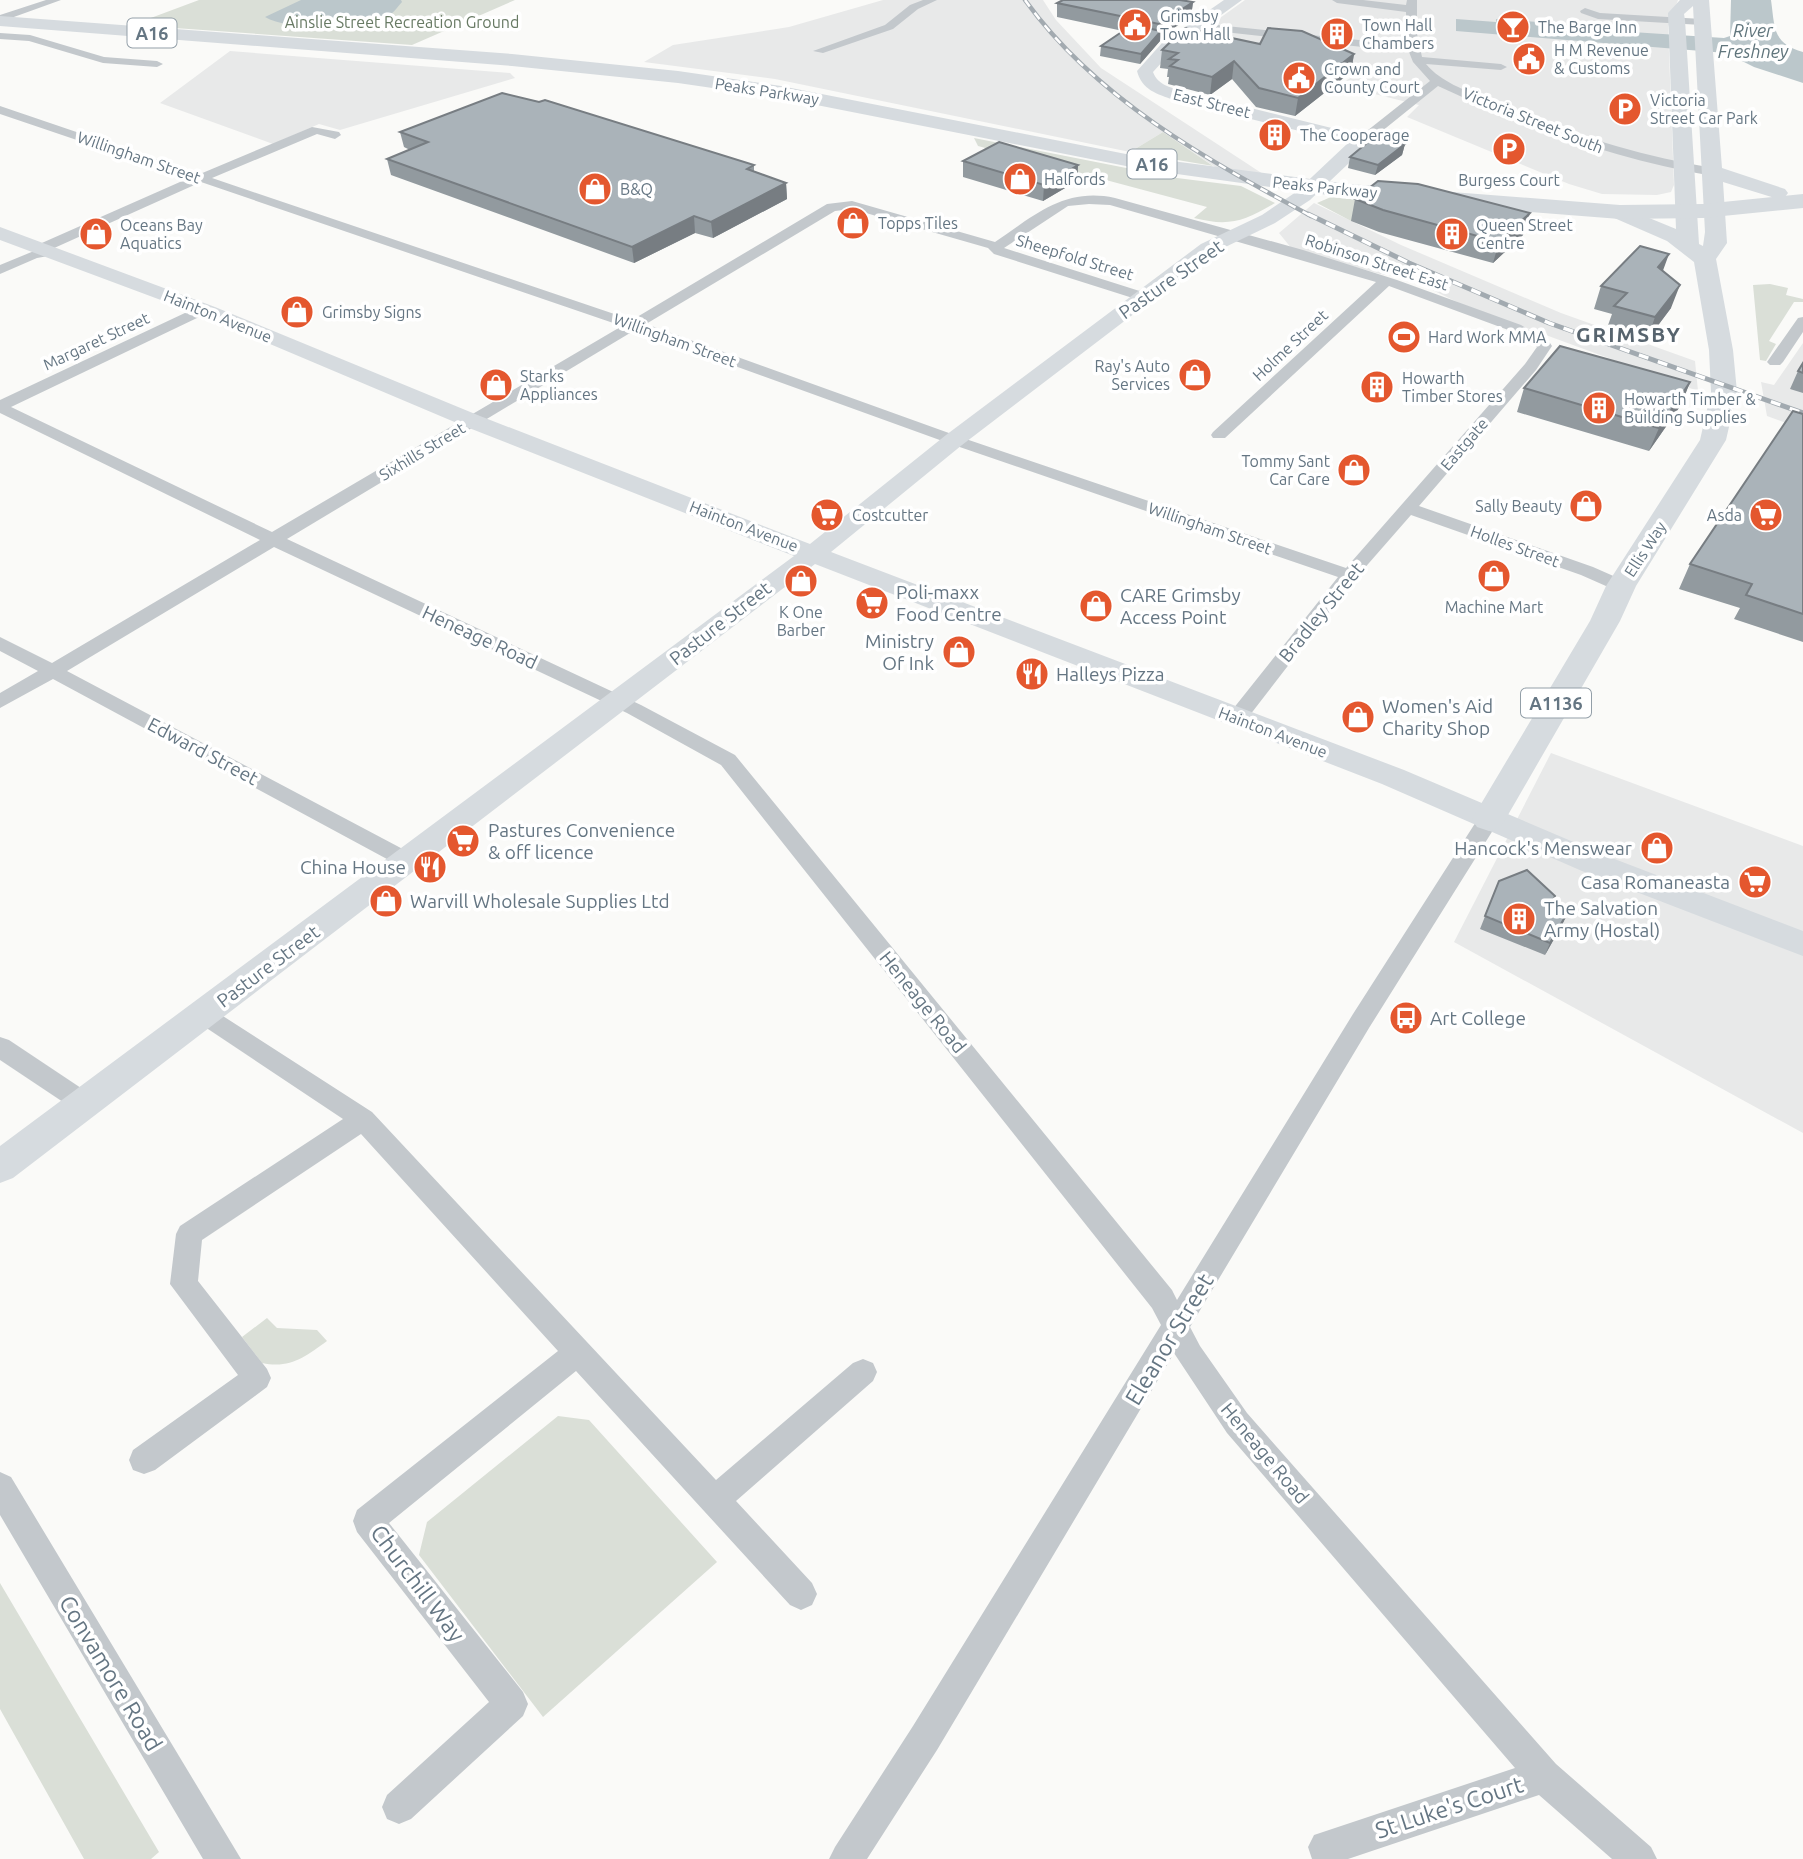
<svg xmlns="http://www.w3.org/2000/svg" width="1803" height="1859" font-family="Ubuntu,sans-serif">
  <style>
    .built { fill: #e8e9e9 }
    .green { fill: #dadfd7 }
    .water { fill: #bbc7cb }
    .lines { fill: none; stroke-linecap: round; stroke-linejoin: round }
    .street { fill: #c3c8cc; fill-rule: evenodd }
    .secondary { fill: #d6dbdf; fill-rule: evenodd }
    .primary { fill: #d6dbdf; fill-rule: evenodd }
    .highway { fill: #d6dbdf; fill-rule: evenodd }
    .rail-far1-casing { stroke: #a2aab0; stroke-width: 4.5 }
    .rail-casing { stroke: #a2aab0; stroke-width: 5 }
    .rail-far1 { stroke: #fff; stroke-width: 2.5; stroke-dasharray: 8; stroke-linecap: butt }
    .rail { stroke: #fff; stroke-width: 3.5; stroke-dasharray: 10; stroke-linecap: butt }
    .wall { fill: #929a9f }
    .shaded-wall { fill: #777d82 }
    .building { fill: #aab3b9; stroke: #777d82; stroke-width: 2 }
    .labels { text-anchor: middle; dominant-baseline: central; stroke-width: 7; stroke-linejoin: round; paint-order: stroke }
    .far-poi-label { font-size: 16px; fill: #657683; stroke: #fff; text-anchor: start }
    .far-park-label { font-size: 16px; fill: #687a64; stroke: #fff }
    .far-street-label { font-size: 16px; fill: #657683; stroke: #fff }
    .far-water-label { font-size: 18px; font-style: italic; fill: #60757c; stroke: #fff }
    .shield { fill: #fff; stroke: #939fa8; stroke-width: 2 }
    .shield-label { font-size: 18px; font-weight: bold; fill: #657683 }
    .street-label { font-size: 19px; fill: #657683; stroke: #fff }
    .poi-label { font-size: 19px; fill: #657683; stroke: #fff; text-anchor: start }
    .far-district-label { font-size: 21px; font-weight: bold; letter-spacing: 2px; fill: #57646e; stroke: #fff }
    .near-street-label { font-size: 23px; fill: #657683; stroke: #fff }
  </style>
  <rect width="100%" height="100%" fill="#fafaf8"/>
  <!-- built -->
  <path class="built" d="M883,0H1043L1056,20L1101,68L1263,174L1218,169L1163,132L1130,152L775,79L644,62L673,45L789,27Z
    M1245,0H1678L1668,27L1674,185L1671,192L1657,195L1602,194L1569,184L1407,117L1419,105L1338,85L1354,76L1349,65L1303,47L1192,38Z
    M230,51L510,73L515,78L340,130L319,124L273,144L160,103Z
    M1314,203L1401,245L1561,313L1695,361L1698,391L1459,303L1406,277L1380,274L1292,249L1279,233Z
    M1803,343V429L1767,416L1761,382L1774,385Z
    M1551,753L1803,846V1133L1454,942Z"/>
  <!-- green -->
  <path class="green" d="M199,0H515L412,45L132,25Z
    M1163,132L1213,166L1130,152Z
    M974,138L1177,178L1241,186L1275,203C1244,221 1230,227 1194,218L1207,207L978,146Z
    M1331,197L1376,201L1351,221L1317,203Z
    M1770,284L1788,288L1786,295L1803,299V302H1794L1769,341L1776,344L1766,361L1760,360L1753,285Z
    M267,1318L277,1328L317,1330L327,1341C305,1357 290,1369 262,1363L242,1337Z
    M558,1416L589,1420L717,1562L543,1717L419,1555L427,1522Z
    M0,1583L159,1852L151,1859H84L0,1709Z"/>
  <!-- water -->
  <path class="water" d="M301,0H401L402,2C398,6 395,11 391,14C365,30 291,32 265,17Z
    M1731,0H1771C1775,28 1772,43 1803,52V83L1754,67L1726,53L1456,31V19L1496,22V19L1538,22L1539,25L1566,27V24L1631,29L1632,32L1724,38L1730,36Z"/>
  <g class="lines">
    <!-- street -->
    <path class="street" d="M46,0H61L0,22V15Z
      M923,0H937L918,9L893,29L823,53L813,51L885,25L910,5Z
      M1332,0H1363L1406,5L1407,0H1417V34L1422,57L1501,64L1507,67L1501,70L1426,64C1441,82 1465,90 1486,99C1559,131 1634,155 1713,168L1719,172L1713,176C1616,159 1527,128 1438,86L1366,144H1358V138L1430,81L1413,62L1409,52L1197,29L1192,26L1197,23L1407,45L1406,12L1337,3Z
      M1585,8L1600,13L1702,19L1707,22L1702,25L1598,19L1581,13L1580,11Z
      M0,33L30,35L104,57L157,61L163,64L157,67L103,63L29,41L0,39Z
      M0,106L200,174L312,127L339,132L341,135L335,139L317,134L212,178L632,320L827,204L852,201L995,242C1034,216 1064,187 1115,198L1303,250L1397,280L1521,325L1550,343L1552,346L1536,370L1419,506L1593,567L1627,582L1630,586L1627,590H1615L1581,575L1411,515L1355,579L1243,724H1229L1226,719L1229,714L1338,577L948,443L635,330L287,539L641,705L735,755L1172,1290L1177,1300L1353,1014L1481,814L1489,812L1497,814L1500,819L1369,1028L1190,1327L1200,1346L1247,1413L1556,1764L1651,1847L1657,1859H1612L1539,1795L1348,1859H1312L1308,1847L1314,1835L1515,1768L1227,1433L1174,1353L937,1750L867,1859H829L835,1847L913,1726L1161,1325L1152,1308L721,765L627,713L274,547L67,671L414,855L417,860L414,865L406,868L398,865L53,679L0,708V693L38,671L0,651V637L52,663L260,540L0,413V400L187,312L213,308L215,311L213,314L197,318L11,407L272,532L622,326L201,182L52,249L56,252L54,255L37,258L0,274V265L34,251L35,246L189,178L0,114ZM1089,204L1110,205L1152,217L1376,282L1213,432L1211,435L1213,438H1225L1389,286L1511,331L1537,347L1525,364L1346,568L960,437L646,324L835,211L852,209L988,248L994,254L1139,300H1149V294L1004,248L1068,206Z
      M1803,317V332L1783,362L1780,365H1770L1767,362L1798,318Z
      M204,1006L212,1009L372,1112L716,1480L853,1363L863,1359L873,1363L877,1372L873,1381L736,1501L812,1583L817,1594L812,1605L801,1610L790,1605L576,1371L389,1523L523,1692L528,1704L523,1716L411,1819L399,1824L387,1819L382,1807L387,1795L489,1702L357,1532L353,1521L357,1510L558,1351L361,1134L202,1240L198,1281L267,1369L271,1378L267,1387L155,1470L144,1474L133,1470L129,1460L133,1450L238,1375L170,1284L176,1234L180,1226L343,1119L196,1021L192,1015L196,1009Z
      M0,1037L9,1040L93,1096L97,1103L93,1110L84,1113L75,1110L0,1060Z
      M0,1472L11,1477L241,1859H203L0,1515Z"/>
    <!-- secondary -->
    <path class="secondary" d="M1224,0H1242L1174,49L1153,72C1158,86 1173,88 1186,92L1368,137L1371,141L1368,145L1310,200L1275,223L1215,252L962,445L831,552L1404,770L1604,855L1803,931V956L1582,871L1382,784L815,564L13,1178L0,1183V1146L794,556L464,426L201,315L0,240V227L215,307L480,416L810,544L946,435L1201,244L1262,215L1296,192L1348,143L1174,100C1157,94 1142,90 1137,71L1162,43Z"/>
    <!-- primary -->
    <path class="primary" d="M1680,0H1709L1722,168L1785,189L1788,193L1785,197L1778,199L1723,182L1727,243L1716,259L1733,350L1737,392L1726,440L1636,586L1620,621L1501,827L1489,831L1477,827L1472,819L1590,621L1606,586L1700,440L1711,392L1709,350L1694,262L1667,241L1612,217L1609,212L1612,207L1620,206L1676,229L1668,13ZM1693,6L1705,232L1703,246L1699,244L1685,20L1684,14Z"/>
    <!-- highway -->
    <path class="highway" d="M0,16L512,54L678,71L781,86L1141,157L1349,184L1620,205L1703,204L1803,194V208L1703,218L1620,219L1349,198L1141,169L781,98L678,83L512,66L0,26Z"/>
    <defs>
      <path id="rail-far1" d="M1025,0C1096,99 1206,159 1311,216"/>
      <path id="rail" d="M1308,214L1409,263L1549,323L1803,413"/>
    </defs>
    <!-- rail-far1 casing -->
    <use href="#rail-far1" class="rail-far1-casing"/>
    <!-- rail casing -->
    <use href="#rail" class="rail-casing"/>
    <!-- rail-far1 -->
    <use href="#rail-far1" class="rail-far1"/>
    <!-- rail -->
    <use href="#rail" class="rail"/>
  </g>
  <!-- wall -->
  <path class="wall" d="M1193,2L1191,17L1161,36L1160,41L1140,64L1100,56L1101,46L1123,31L1057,17V3Z
    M1260,44L1354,54L1351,72L1295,116L1256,107L1232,79L1210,95L1168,84L1169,77H1167L1168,69L1160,68L1162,50Z
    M400,132L754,165V171L786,183L787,199L713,238L695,233L634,263L391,175L387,159L410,150L404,147Z
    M1405,144L1402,155L1375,175L1348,168L1350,157Z
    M963,161L1078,165L1077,181L1043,201L963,177Z
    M1355,199L1523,235L1493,263L1379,232L1351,221Z
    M1663,271L1671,308L1647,340L1607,328L1612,314L1594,309L1601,286Z
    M1803,363V393L1790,389L1798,371Z
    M1690,382L1681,405L1649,451L1517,412L1524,388Z
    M1803,414V642L1734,619L1740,608L1679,589L1690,564Z
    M1499,881L1552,903L1563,923L1545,955L1480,929Z"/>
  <!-- shaded-wall -->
  <path class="shaded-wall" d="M1193,2L1191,17L1161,36L1160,41L1140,64L1141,54L1157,36L1159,24Z
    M1354,54L1351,72L1295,116L1298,98Z
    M1234,61L1232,79L1210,95L1212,77Z
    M1405,144L1402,155L1375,175L1378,165Z
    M1078,165L1077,181L1043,201L1044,185Z
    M786,183L787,199L713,238L711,222Z
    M1530,213L1523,235L1493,263L1499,242Z
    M694,216L695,233L634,263L632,247Z
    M1669,254L1661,276L1658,267Z
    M1680,285L1671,308L1647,340L1655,317Z
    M1690,382L1681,405L1649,451L1659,428Z
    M1569,910L1563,923L1545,955L1550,943Z"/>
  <!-- building -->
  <path class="building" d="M1063,0H1180L1193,2L1159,24L1057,3Z
    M1132,25L1161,31L1141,54L1101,46Z
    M1185,28L1260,44L1268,28L1302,31L1354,54L1298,98L1259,88L1234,61L1212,77L1170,66L1178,60L1169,59L1178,53L1162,50Z
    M502,93L539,102L545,100L754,165L747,169L786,183L711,222L694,216L632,247L387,159L428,142L400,132Z
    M1374,137L1405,144L1378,165L1350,157Z
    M999,142L1078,165L1044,185L963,161Z
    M1378,181L1418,184L1530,213L1499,242L1383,210L1355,199Z
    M1640,246L1669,254L1658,267L1680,285L1655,317L1614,306L1627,293L1601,286Z
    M1560,346L1690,382L1659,428L1524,388Z
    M1803,363V373L1798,371Z
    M1793,411L1803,414V614L1746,595L1752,584L1690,564Z
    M1527,870L1555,896L1552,903L1569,910L1550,943L1485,916L1499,881Z"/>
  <!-- icons -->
  <defs>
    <symbol id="civic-disc" viewBox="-11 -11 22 22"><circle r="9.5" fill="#e4572e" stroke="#fff"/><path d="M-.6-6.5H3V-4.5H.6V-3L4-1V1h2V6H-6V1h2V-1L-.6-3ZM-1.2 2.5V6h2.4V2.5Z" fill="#fff"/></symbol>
    <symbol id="bar-disc" viewBox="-11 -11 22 22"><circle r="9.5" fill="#e4572e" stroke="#fff"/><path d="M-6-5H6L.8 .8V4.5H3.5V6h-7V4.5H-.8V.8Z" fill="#fff"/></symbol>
    <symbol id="building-disc" viewBox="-11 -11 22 22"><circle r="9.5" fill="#e4572e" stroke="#fff"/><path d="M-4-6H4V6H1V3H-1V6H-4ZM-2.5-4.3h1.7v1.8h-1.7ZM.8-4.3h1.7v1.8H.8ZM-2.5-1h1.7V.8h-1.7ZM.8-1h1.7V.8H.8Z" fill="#fff"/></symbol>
    <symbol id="parking-disc" viewBox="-11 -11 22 22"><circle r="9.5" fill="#e4572e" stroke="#fff"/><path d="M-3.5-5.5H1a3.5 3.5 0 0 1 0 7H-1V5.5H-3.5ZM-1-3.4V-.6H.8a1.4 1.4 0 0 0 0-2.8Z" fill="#fff"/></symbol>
    <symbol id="shop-disc" viewBox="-11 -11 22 22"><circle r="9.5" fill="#e4572e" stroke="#fff"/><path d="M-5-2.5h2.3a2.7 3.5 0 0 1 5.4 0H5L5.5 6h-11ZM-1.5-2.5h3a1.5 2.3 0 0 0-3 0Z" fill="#fff"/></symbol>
    <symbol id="stadium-disc" viewBox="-11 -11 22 22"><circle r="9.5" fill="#e4572e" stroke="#fff"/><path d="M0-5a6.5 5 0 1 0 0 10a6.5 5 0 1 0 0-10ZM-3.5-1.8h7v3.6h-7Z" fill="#fff"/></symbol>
    <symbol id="supermarket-disc" viewBox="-11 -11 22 22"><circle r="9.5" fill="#e4572e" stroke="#fff"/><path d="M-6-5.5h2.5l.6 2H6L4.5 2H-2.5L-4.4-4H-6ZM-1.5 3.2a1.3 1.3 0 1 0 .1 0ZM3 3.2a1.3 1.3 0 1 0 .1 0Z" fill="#fff"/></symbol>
    <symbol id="restaurant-disc" viewBox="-11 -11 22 22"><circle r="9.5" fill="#e4572e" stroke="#fff"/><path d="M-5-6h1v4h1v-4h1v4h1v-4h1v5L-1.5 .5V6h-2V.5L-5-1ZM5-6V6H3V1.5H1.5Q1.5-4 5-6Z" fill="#fff"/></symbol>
    <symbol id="bus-disc" viewBox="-11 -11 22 22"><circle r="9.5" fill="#e4572e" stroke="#fff"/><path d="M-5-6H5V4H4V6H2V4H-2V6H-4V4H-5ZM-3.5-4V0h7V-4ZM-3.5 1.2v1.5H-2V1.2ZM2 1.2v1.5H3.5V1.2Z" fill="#fff"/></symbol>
  </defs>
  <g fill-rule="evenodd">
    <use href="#civic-disc" x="1116" y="6" width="38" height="38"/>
    <use href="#bar-disc" x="1494" y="8" width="38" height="38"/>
    <use href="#building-disc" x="1318" y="15" width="38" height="38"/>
    <use href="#civic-disc" x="1510" y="40" width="38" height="38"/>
    <use href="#civic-disc" x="1280" y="59" width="38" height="38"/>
    <use href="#parking-disc" x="1606" y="90" width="38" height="38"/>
    <use href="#building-disc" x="1256" y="116" width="38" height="38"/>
    <use href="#parking-disc" x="1490" y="130" width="38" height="38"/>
    <use href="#shop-disc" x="1001" y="160" width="38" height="38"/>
    <use href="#shop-disc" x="576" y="170" width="38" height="38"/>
    <use href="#shop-disc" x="834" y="204" width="38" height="38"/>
    <use href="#shop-disc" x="77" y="215" width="38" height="38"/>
    <use href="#building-disc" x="1433" y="215" width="38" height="38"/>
    <use href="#shop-disc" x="278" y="293" width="38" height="38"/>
    <use href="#stadium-disc" x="1385" y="318" width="38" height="38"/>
    <use href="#shop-disc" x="1176" y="356" width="38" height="38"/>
    <use href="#shop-disc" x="477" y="366" width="38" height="38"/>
    <use href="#building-disc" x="1358" y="368" width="38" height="38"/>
    <use href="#building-disc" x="1580" y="389" width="38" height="38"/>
    <use href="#shop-disc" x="1335" y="451" width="38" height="38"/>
    <use href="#shop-disc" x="1567" y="487" width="38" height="38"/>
    <use href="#supermarket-disc" x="808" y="496" width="38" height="38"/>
    <use href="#supermarket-disc" x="1747" y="496" width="38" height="38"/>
    <use href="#shop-disc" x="1475" y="557" width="38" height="38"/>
    <use href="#shop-disc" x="782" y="562" width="38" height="38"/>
    <use href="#supermarket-disc" x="853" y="584" width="38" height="38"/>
    <use href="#shop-disc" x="1077" y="587" width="38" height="38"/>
    <use href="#shop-disc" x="940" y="633" width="38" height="38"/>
    <use href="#restaurant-disc" x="1013" y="655" width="38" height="38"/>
    <use href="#shop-disc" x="1339" y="698" width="38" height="38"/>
    <use href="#supermarket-disc" x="444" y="822" width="38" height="38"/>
    <use href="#shop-disc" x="1638" y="829" width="38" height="38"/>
    <use href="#restaurant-disc" x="411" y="848" width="38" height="38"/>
    <use href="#supermarket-disc" x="1736" y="863" width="38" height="38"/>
    <use href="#shop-disc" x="367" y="882" width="38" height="38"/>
    <use href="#building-disc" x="1500" y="900" width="38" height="38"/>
    <use href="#bus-disc" x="1387" y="999" width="38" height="38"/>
  </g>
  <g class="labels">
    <!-- far-poi labels -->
    <g class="far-poi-label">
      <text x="1160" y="16">Grimsby<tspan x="1160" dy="18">Town Hall</tspan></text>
      <text x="1362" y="25">Town Hall<tspan x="1362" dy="18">Chambers</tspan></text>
      <text x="1538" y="27">The Barge Inn</text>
      <text x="1554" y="50">H M Revenue<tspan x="1554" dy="18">&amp; Customs</tspan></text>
      <text x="1324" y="69">Crown and<tspan x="1324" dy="18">County Court</tspan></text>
      <text x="1650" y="100">Victoria<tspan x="1650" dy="18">Street Car Park</tspan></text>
      <text x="1300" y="135">The Cooperage</text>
      <text x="1044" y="179">Halfords</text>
      <text x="1509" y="180" text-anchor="middle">Burgess Court</text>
      <text x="620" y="189">B&amp;Q</text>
      <text x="878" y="223">Topps Tiles</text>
      <text x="120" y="225">Oceans Bay<tspan x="120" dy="18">Aquatics</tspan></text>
      <text x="1476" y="225">Queen Street<tspan x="1476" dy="18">Centre</tspan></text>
      <text x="322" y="312">Grimsby Signs</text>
      <text x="1428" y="337">Hard Work MMA</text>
      <text x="1170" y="366" text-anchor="end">Ray's Auto<tspan x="1170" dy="18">Services</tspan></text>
      <text x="520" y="376">Starks<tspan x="520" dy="18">Appliances</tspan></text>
      <text x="1402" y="378">Howarth<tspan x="1402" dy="18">Timber Stores</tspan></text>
      <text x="1624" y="399">Howarth Timber &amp;<tspan x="1624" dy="18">Building Supplies</tspan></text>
      <text x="1330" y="461" text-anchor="end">Tommy Sant<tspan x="1330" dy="18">Car Care</tspan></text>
      <text x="1562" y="506" text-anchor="end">Sally Beauty</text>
      <text x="852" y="515">Costcutter</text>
      <text x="1742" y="515" text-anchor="end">Asda</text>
      <text x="1494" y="607" text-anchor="middle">Machine Mart</text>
      <text x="801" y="612" text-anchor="middle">K One<tspan x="801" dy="18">Barber</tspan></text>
    </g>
    <!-- far-park labels -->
    <g class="far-park-label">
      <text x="402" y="22">Ainslie Street Recreation Ground</text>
    </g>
    <!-- far-street labels -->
    <g class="far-street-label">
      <text transform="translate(767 91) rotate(9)">Peaks Parkway</text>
      <text transform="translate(1212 103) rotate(14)">East Street</text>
      <text transform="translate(1533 120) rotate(22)">Victoria Street South</text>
      <text transform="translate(139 157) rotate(19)">Willingham Street</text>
      <text transform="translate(1325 187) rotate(6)">Peaks Parkway</text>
      <text transform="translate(1075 257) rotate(17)">Sheepfold Street</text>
      <text transform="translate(1377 262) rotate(18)">Robinson Street East</text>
      <text transform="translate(218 316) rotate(22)">Hainton Avenue</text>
      <text transform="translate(675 340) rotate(20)">Willingham Street</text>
      <text transform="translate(96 341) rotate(-25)">Margaret Street</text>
      <text transform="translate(1290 345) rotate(-43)">Holme Street</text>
      <text transform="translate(1464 444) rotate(-49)">Eastgate</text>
      <text transform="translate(422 451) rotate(-31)">Sixhills Street</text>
      <text transform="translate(744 526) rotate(21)">Hainton Avenue</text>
      <text transform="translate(1210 528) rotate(19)">Willingham Street</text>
      <text transform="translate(1515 546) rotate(20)">Holles Street</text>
      <text transform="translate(1645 549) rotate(-57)">Ellis Way</text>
      <text transform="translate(1273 732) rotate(21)">Hainton Avenue</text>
    </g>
    <!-- far-water labels -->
    <g class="far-water-label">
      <text x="1753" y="30">River<tspan x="1753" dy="21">Freshney</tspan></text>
    </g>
    <!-- shield labels -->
    <g class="shield">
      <rect x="127.5" y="18.5" width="49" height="29" rx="5"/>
      <rect x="1127.5" y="149.5" width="49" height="29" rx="5"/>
      <rect x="1521" y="688.5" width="70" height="29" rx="5"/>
    </g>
    <g class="shield-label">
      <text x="152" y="33">A16</text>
      <text x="1152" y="164">A16</text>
      <text x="1556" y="703">A1136</text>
    </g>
    <!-- street labels -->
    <g class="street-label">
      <text transform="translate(1171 279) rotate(-35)">Pasture Street</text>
      <text transform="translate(1321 612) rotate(-51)">Bradley Street</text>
      <text transform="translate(720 623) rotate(-38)">Pasture Street</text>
      <text transform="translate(480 637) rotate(25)">Heneage Road</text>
      <text transform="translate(203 751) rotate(28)">Edward Street</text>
      <text transform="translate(268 966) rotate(-37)">Pasture Street</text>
      <text transform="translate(923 1002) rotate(51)">Heneage Road</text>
      <text transform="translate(1265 1453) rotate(50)">Heneage Road</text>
    </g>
    <!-- poi labels -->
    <g class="poi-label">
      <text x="896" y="592">Poli-maxx<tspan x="896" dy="22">Food Centre</tspan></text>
      <text x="1120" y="595">CARE Grimsby<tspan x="1120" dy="22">Access Point</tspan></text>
      <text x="934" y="641" text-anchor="end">Ministry<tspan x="934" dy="22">Of Ink</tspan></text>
      <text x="1056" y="674">Halleys Pizza</text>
      <text x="1382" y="706">Women's Aid<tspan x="1382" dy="22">Charity Shop</tspan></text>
      <text x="488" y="830">Pastures Convenience<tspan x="488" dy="22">&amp; off licence</tspan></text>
      <text x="1632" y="848" text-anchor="end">Hancock's Menswear</text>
      <text x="406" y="867" text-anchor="end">China House</text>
      <text x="1730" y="882" text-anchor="end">Casa Romaneasta</text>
      <text x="410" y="901">Warvill Wholesale Supplies Ltd</text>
      <text x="1544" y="908">The Salvation<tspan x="1544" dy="22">Army (Hostal)</tspan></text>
      <text x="1430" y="1018">Art College</text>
    </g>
    <!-- far-district labels -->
    <g class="far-district-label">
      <text x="1629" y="334">GRIMSBY</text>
    </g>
    <!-- near-street labels -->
    <g class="near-street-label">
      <text transform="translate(1169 1339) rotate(-59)">Eleanor Street</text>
      <text transform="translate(418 1583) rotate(53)">Churchill Way</text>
      <text transform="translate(111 1673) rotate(59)">Convamore Road</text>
      <text transform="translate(1449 1807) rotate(-18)">St Luke's Court</text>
    </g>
  </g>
</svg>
